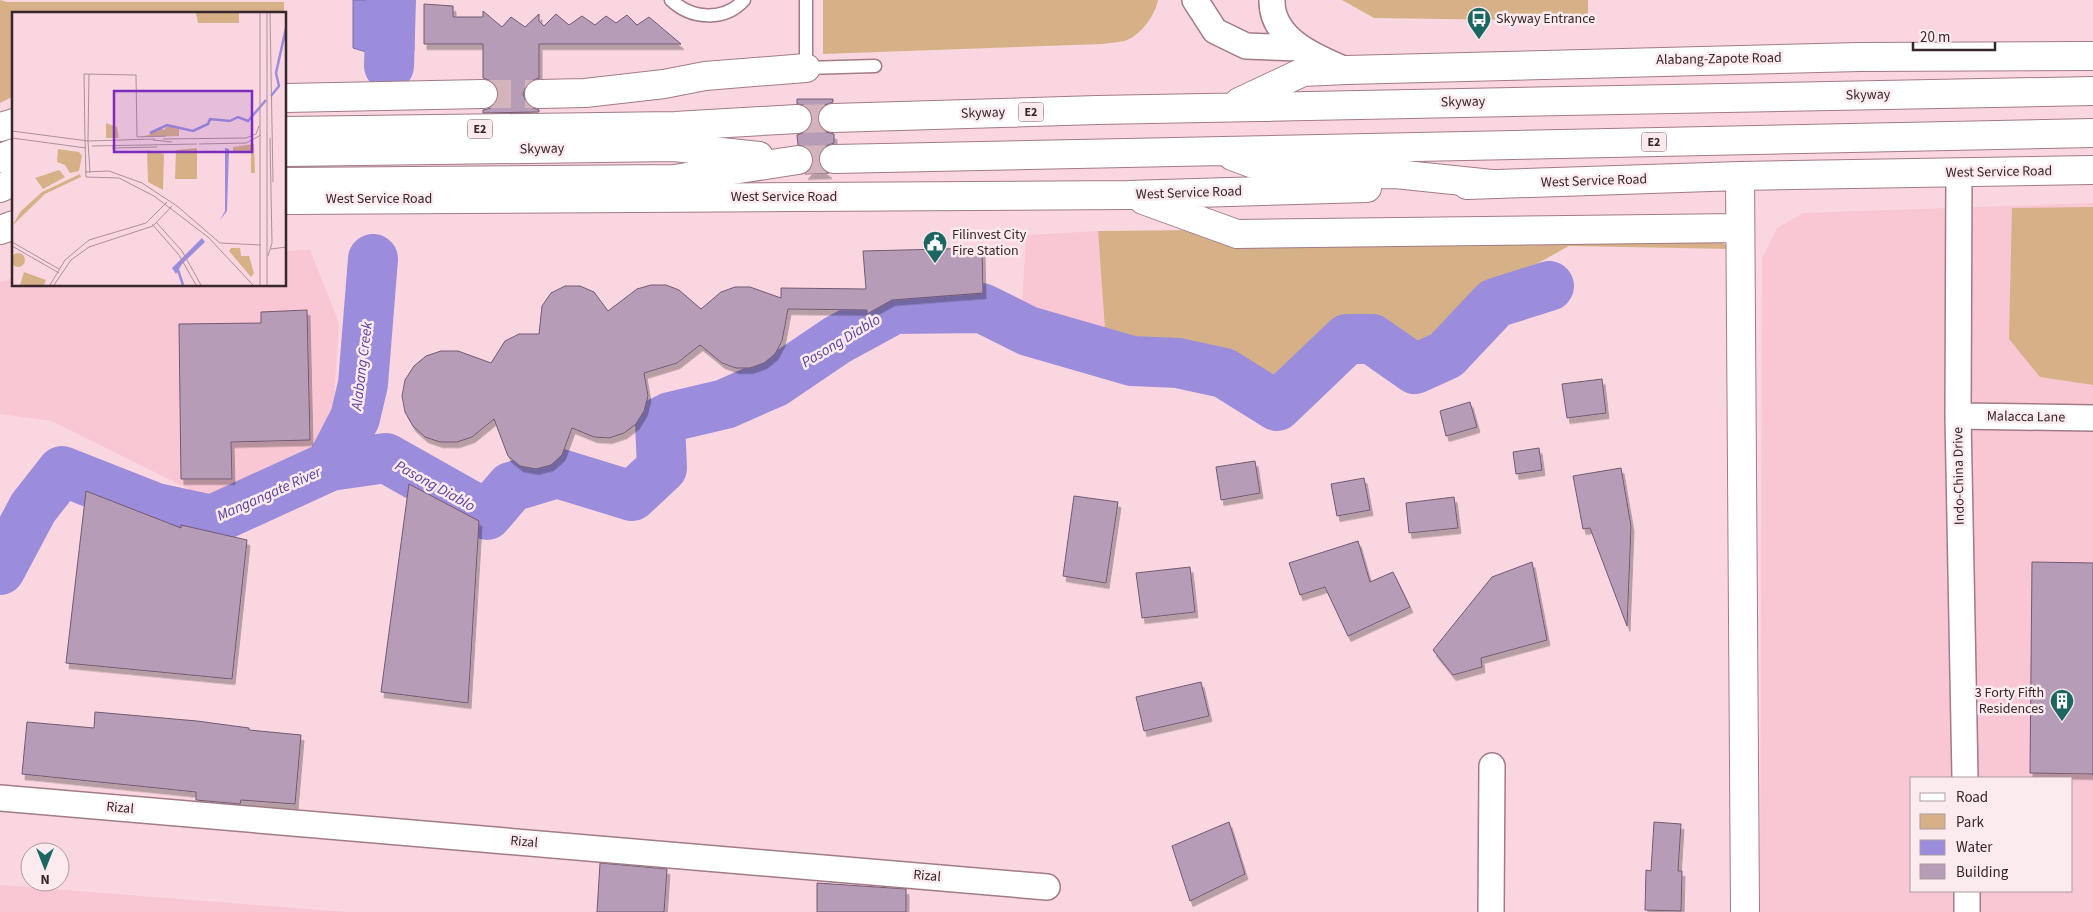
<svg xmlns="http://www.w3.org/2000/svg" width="2093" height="912" font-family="'Source Sans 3',sans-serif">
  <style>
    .built { fill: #f9c6d3; fill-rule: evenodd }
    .green { fill: #d6b188 }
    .water { fill: #9b8ddc; stroke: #7d6ea7 }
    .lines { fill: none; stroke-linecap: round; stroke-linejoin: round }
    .river { stroke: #9b8ddc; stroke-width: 50 }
    .building { fill: #b79cb7; stroke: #725972; filter: url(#shadow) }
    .highway-tunnel { stroke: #d3b4bc; stroke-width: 28; stroke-dasharray: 28 14; stroke-linecap: butt }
    .lane-casing { stroke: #a17b85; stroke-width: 15 }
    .street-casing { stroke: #a17b85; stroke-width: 28 }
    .secondary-casing { stroke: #a17b85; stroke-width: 30 }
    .primary-casing { stroke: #a17b85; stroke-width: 30 }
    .highway-casing { stroke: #a17b85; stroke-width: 30 }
    .lane { stroke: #fff; stroke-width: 12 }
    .street { stroke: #fff; stroke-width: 25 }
    .secondary { stroke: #fff; stroke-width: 28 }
    .primary { stroke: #fff; stroke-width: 28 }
    .highway { stroke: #fff; stroke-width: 28 }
    .labels { text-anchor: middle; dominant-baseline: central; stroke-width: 5; stroke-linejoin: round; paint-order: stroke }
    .shield { fill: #fbeaee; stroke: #726266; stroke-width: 1 }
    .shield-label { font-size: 12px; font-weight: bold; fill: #37272c }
    .poi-label { font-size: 14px; fill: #37272c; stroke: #fbeaee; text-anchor: start }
    .street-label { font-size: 14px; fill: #37272c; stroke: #fbeaee }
    .water-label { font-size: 15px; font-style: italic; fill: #59419e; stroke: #fbeaee }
    .inset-river { fill: none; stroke: #9b8ddc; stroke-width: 2.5 }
    .inset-road { fill: none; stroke: #ac9198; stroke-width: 1 }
    .view { fill: #7b2cbf; fill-opacity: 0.15; stroke: #7b2cbf; stroke-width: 2.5 }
    .inset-edge { fill: none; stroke: #37272c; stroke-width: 2.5 }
  </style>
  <defs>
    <filter id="shadow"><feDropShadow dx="3" dy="5.5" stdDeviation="0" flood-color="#0004"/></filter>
  </defs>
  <rect width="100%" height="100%" fill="#fad7e0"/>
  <!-- built -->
  <path class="built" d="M2093,203V912H1760L1762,258L1777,228L1803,213ZM1912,778H2072V891H1912Z
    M1098,231L1106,344L1062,328L1022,308L1026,235Z
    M310,250L339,323L333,412L318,451L215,502L52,421L0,414V282L14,278V285H285V251Z
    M0,885L347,912H0Z"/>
  <!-- green -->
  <path class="green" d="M0,0L7,2H284V14H14V96L0,103Z
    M823,0H1158C1155,15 1142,34 1127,40C1120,43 1111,42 1103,44L823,54Z
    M1342,0H1588V21L1374,18Z
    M2093,207V385L2040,377L2009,339L2012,208Z
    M1596,226L1699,228L1732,249L1569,246L1493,288L1426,360L1370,331H1335L1274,398L1223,360L1106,344L1098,231Z"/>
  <!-- water -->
  <path class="water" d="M353,0H413L414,50L389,59L353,48Z"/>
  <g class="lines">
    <!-- river -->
    <path class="river" d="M389,66L391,0
      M330,466L355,418L363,384L373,259
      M0,570L33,508L62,471L156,508L212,520L330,466L386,458L487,515L511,487L557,473L632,496L662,468L660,422L670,417L725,404L775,382L837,340L894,309L982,308L1028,331L1132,361L1178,363L1224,373L1277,406L1347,339H1372L1415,369L1446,355L1495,303L1549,286"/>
  </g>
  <!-- building -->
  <path class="building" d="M424,4L453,6V17H483V11L502,27L511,17L525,27L539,14V21L544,26L556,14L569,25L582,16L595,25L606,16L616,23L627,15L637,25L649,17L681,44H539V78L531,81L526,86L523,94L526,102L531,107L539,110V112L483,113V110L491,108L496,102L499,94L496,86L491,81L483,78V44H424Z
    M797,99H833V102L825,105L820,110L817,118L820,127L826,132L834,134V143L826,146L821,151L818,159L821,167L829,173L805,174L812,166L813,157L810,150L798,145L797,135L805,132L811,126L813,118L810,110L804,105L797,104Z
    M982,248L983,293L892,300L867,314V310L788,309L782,341L775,354L764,363L750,368H736L722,363L700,345L677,363L644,373L648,396L644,411L636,424L624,433L609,438L594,437L572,428L562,455L551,465L536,469L520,466L508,456L494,419L472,437L457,442H440L425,437L413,426L405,412L402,396L405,380L414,366L426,356L441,351H458L491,363L505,341L519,334H539L542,306L551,293L565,286H580L594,292L608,311L637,289L651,285H666L679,290L701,309L721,292L735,287H750L781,298V288L866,289L863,251Z
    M307,310L310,440L231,442L232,479H181L179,324L261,323V312Z
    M1602,379L1606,413L1567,418L1562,384Z
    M1470,402L1477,427L1446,436L1440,411Z
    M1539,448L1542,470L1516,474L1513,452Z
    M1255,461L1260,493L1221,500L1216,467Z
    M1621,468L1631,526L1627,626L1590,528L1583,529L1573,476Z
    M1364,478L1370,510L1337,516L1331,484Z
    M409,484L479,521L468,703L381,692Z
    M86,491L181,528V525L247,540L232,679L66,663Z
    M1074,496L1118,502L1106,583L1063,576Z
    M1454,497L1458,528L1409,533L1406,503Z
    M1358,541L1370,582L1393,572L1410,607L1348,636L1325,587L1300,595L1289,563Z
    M1532,562L1547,640L1481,658L1482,667L1453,675L1433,650L1492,577Z
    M2032,562L2093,563V774L2030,773Z
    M1190,567L1195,612L1142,618L1136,573Z
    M1201,682L1209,716L1144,731L1136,697Z
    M95,712L197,721L249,728V730L301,735L295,804L241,800L240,804L196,800V792L22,774L27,722L94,728Z
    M1229,822L1245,874L1190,901L1172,846Z
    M1654,822L1681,824L1678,871H1682L1681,911L1645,910L1646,870L1651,871Z
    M600,863L667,869L664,912H597Z
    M817,883L906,889V912H817Z"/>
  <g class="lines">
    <!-- highway-tunnel -->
    <path class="highway-tunnel" d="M483,94H539
      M797,119L833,118
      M798,160L834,159"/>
    <defs>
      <path id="lane" d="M671,0C691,19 724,22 744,0
        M806,0V68L875,66"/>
      <path id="street" d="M1195,0L1215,31L1246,46L1300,48
        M1272,0C1271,39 1315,57 1346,70
        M1959,173L1958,416L1965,778
        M1958,416L2093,418
        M0,798L1047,887
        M1967,891V912
        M1491,912L1492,766"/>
      <path id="secondary" d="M1740,176L1745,912
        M1467,185L1740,176L2093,170
        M285,200L1128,195L1367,188
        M1143,200L1237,234L1740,228
        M0,230L14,225"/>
      <path id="primary" d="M1346,70L1860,57L2093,56"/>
      <path id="highway" d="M539,94L585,93L664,84L705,76L806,68
        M285,98L483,94
        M1239,102L1303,72L1346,70
        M833,118L1097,110L2093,91
        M0,127L14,123
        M285,131L675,126L797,119
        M285,152L674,147L759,156
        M1232,156L1286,176L1395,174L1492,184
        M0,158L14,153
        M834,159L2093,133
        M285,182L674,179L798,160
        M0,188L14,182"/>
    </defs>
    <!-- lane casing -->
    <use href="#lane" class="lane-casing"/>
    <!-- street casing -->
    <use href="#street" class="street-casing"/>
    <!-- secondary casing -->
    <use href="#secondary" class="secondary-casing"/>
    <!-- primary casing -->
    <use href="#primary" class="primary-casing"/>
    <!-- highway casing -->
    <use href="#highway" class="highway-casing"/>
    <!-- lane -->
    <use href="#lane" class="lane"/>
    <!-- street -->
    <use href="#street" class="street"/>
    <!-- secondary -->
    <use href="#secondary" class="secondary"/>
    <!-- primary -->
    <use href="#primary" class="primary"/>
    <!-- highway -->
    <use href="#highway" class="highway"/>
  </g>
  <!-- icons -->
  <defs>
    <symbol id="bus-pin" viewBox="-11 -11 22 30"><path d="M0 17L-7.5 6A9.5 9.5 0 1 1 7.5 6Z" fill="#1b6660" stroke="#fbeaee"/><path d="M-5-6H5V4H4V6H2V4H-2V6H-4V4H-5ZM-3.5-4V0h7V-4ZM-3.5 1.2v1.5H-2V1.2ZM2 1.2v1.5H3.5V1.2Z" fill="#fff"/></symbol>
    <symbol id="civic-pin" viewBox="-11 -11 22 30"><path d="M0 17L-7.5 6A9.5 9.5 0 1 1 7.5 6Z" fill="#1b6660" stroke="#fbeaee"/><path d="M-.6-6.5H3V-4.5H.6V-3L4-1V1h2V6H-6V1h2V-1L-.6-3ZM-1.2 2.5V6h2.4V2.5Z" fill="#fff"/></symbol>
    <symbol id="building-pin" viewBox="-11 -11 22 30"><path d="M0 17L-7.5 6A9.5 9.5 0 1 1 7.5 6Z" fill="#1b6660" stroke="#fbeaee"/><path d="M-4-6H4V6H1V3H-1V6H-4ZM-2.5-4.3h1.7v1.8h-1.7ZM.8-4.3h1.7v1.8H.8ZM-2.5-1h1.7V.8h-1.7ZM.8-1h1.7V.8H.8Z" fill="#fff"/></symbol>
  </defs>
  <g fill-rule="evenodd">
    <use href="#bus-pin" x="1465" y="5" width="28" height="38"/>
    <use href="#civic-pin" x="921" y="229" width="28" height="38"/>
    <use href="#building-pin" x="2048" y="687" width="28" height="38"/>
  </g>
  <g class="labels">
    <!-- shield labels -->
    <g class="shield">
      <rect x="1018.5" y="102.5" width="25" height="19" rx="4"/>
      <rect x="467.5" y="119.5" width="25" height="19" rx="4"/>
      <rect x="1641.5" y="132.5" width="25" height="19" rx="4"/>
    </g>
    <g class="shield-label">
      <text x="1031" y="112">E2</text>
      <text x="480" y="129">E2</text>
      <text x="1654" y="142">E2</text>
    </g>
    <!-- poi labels -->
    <g class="poi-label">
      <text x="1496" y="19">Skyway Entrance</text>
      <text x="952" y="235">Filinvest City<tspan x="952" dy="16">Fire Station</tspan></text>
      <text x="2044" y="693" text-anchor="end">3 Forty Fifth<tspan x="2044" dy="16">Residences</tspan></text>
    </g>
    <!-- street labels -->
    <g class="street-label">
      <text transform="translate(1719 59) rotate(-1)">Alabang-Zapote Road</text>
      <text transform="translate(1868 95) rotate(-1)">Skyway</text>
      <text transform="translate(1463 102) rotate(-1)">Skyway</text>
      <text transform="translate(983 113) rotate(-2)">Skyway</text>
      <text transform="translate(542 149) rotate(-1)">Skyway</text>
      <text transform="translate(1999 172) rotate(-1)">West Service Road</text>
      <text transform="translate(1594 181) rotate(-2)">West Service Road</text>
      <text transform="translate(1189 193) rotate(-2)">West Service Road</text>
      <text x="784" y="197">West Service Road</text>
      <text x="379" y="199">West Service Road</text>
      <text transform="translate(2026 417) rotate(1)">Malacca Lane</text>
      <text transform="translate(1959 476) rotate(-91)">Indo-China Drive</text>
      <text transform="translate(120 808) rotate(5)">Rizal</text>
      <text transform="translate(524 842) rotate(5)">Rizal</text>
      <text transform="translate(927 876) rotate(5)">Rizal</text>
    </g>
    <!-- water labels -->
    <g class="water-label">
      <text transform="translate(841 341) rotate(-31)">Pasong Diablo</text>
      <text transform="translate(362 366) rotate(-83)">Alabang Creek</text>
      <text transform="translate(435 486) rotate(29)">Pasong Diablo</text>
      <text transform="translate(269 494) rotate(-24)">Mangangate River</text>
    </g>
  </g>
  <!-- overview -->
  <g transform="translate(12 12)">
    <rect width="274" height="274" fill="#fad7e0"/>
    <path d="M184,1H227V11H186ZM94,111L105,115L107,126H94ZM156,113L167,117V124L128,125L136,123L146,116L152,118ZM242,132L243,161H239V140H221V135ZM185,136V167H163L164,138ZM46,137L67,140L70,144L67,159L58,161L53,153L45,150ZM135,138L152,142L151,178L136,170ZM47,158L53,165L31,177L23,166ZM68,162L69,165L33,182L0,214L9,199L30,180ZM219,236H228L229,244H237L242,261L239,265L217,239ZM-1 248a7 7 0 1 1 14 0a7 7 0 1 1-14 0ZM12,260L34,268L32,273H8Z" fill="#d6b188"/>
    <path d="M213,136L217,137L215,199L208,208L213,199ZM190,226L193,230L170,252L164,262L160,256Z" fill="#9b8ddc"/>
    <path class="inset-river" d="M259,84L267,74L264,61L274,16M218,109L226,105L236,109L254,88M138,121L155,113L181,119L196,112L198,107L218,109M165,255L171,273"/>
    <path class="inset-road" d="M258,1L261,170M77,62L76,129L143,127M0,119L76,129L78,161M0,126L74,136M151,127L234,126L244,122L247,114M73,128L72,62L124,63L125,125L154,124M73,128L74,165L107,166L142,184L196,225L241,273M141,128L160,130M187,132L234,131L249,123M80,134L185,132M100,136L145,135M73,160L97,159L130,171L165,194L208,231L249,233M144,210L170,239L189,273M140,212L167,243L184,273M0,230L47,257M0,234L47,261M259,237L274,235M256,244L260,231L258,126M38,273L53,248L77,228L134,211L155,190M42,273L59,248L77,235L141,214L160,194M248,273V1M255,273V1"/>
    <path class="view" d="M102,79H240V140H102Z"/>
    <rect width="274" height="274" class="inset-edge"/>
  </g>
  <!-- legend -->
  <rect x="1910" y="777" width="162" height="115" fill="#fbeaee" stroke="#ad9ca0"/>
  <rect x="1920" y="793" width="25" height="8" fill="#ffffff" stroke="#ad9ca0"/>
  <text x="1956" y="802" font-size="15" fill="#37272c">Road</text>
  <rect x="1920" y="814" width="25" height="15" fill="#d6b188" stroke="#ad9ca0"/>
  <text x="1956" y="827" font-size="15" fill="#37272c">Park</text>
  <rect x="1920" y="840" width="25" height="15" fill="#9b8ddc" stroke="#ad9ca0"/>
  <text x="1956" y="852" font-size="15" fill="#37272c">Water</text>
  <rect x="1920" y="864" width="25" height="15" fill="#b79cb7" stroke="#ad9ca0"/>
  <text x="1956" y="877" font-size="15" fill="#37272c">Building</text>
  <!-- north arrow -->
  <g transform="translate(45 867) rotate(180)"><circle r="24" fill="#fbeaee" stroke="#ad9ca0"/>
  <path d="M0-4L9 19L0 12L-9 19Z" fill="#1b6660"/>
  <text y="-8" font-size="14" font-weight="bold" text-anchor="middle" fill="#37272c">N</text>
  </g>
  <!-- scale -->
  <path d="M1913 42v8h82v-8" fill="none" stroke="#37272c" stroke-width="2.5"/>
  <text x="1920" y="42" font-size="15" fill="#37272c" stroke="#fbeaee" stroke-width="4" paint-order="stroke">20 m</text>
</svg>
